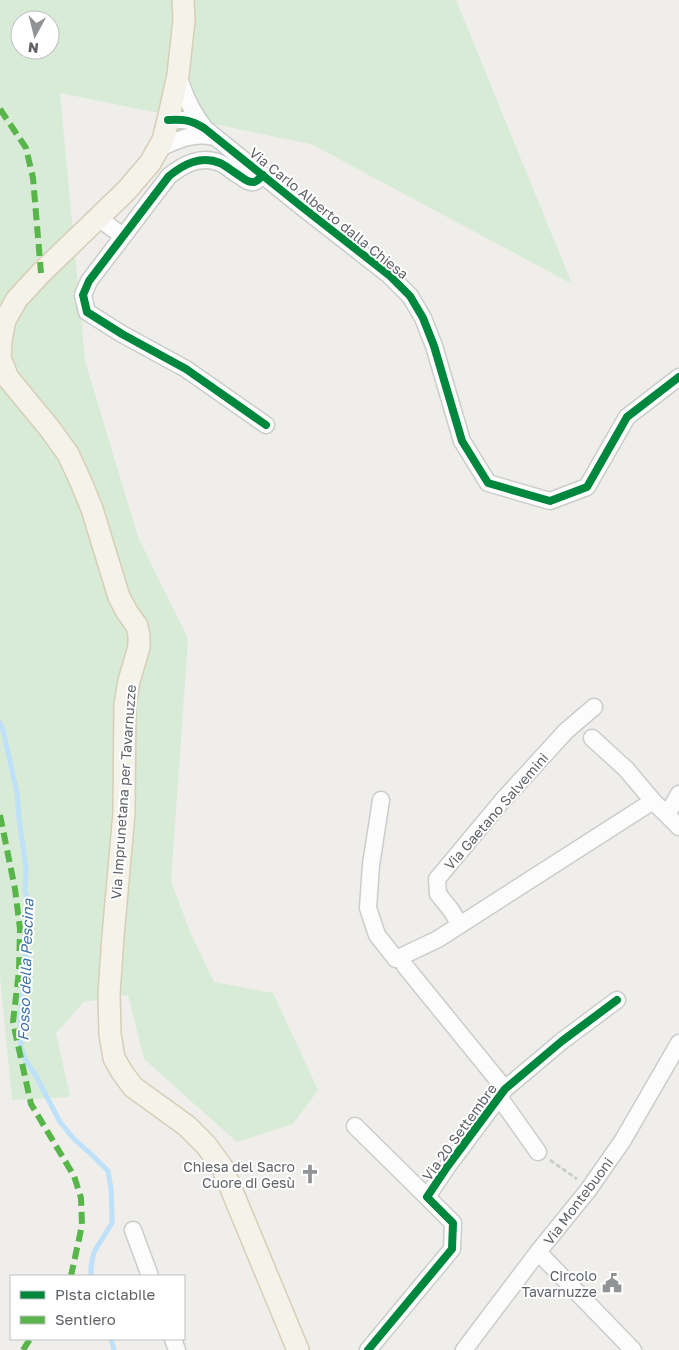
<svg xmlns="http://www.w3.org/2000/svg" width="679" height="1350" font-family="'Golos Text',sans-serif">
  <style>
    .green { fill: #d8ebd6; fill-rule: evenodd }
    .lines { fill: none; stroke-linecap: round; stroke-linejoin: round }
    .stream { stroke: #bfe0f9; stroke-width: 5 }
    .minor-casing { stroke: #cbcccc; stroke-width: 19 }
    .major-casing { stroke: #d7ceb8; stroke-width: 24 }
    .path { stroke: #cacfcc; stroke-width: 3; stroke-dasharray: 5 2.5; stroke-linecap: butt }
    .minor { stroke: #fdfcfc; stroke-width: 16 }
    .major { stroke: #f4f2e9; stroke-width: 21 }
    .quiet { stroke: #58b549; stroke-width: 6; stroke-dasharray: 12 6; stroke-linecap: butt }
    .cycleway-casing { stroke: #fff; stroke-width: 11 }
    .cycleway { stroke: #00873e; stroke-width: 8 }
    .labels { text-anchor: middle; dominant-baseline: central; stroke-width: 4; stroke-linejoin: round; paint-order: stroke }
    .street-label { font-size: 14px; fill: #5f6368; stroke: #fff }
    .poi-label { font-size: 14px; fill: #5f6368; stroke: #fff; text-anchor: end }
    .water-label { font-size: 15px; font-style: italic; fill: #4174aa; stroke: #fff }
  </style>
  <rect width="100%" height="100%" fill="#efeeea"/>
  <!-- green -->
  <path class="green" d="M0,0H456L572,284L311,144L60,93L85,361L138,537L188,639L171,881L190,932L214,982L273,993L318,1090L293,1124L237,1142L144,1059L128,995L84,1002L56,1033L70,1097L12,1100L0,977ZM20,20H50V50H20Z"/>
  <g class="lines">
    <!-- stream -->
    <path class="stream" d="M0,723L3,730L17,793L19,819L26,868L25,892L28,900L26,960L20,1019L21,1046L26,1061L36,1076L60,1122L74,1139L91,1154L108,1171L111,1189L112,1215V1223L94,1252L91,1267V1276
      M111,1339L114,1350"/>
    <defs>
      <path id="minor" d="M178,75C185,96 190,108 203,126
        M168,120C184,119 191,120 204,128L302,207L389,275L410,296L423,318L434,346L462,441L488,483L550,501L587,487L627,417L679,377
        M158,149C177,140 193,132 214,137
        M263,175C260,178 258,181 254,182C249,183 244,179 240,176C233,172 227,166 220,163C201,155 184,164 169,176L89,281L83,295L87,312L122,334L186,369L266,425
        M98,218L123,236
        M592,738L626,769L653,801L679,827
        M381,800L371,865L368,908L377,935L396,959L438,939L653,801
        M667,815L679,794
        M460,925L451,910L438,894L437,879L502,801L566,731L594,707
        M405,966L505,1089
        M499,1097L538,1152
        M355,1126L427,1197
        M133,1230L150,1276
        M538,1252L633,1350
        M173,1339L177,1350
        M368,1350L452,1249L453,1223L427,1197L447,1167L505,1089L562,1041L617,1000
        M464,1350L538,1252L589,1189L623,1140L679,1043"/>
      <path id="major" d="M183,0L184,20L178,75L168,120L163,140L158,149L150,163L126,191L41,273L17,299L5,320L1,340L0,358L8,378L50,429L68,454L81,482L92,509L119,597L127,612L137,626L139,636V647L129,681L125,705L124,813L113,936L109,994L110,1034L114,1058L122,1072L133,1087L187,1126L206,1145L222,1167L298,1350"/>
    </defs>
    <!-- minor casing -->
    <use href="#minor" class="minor-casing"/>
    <!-- major casing -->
    <use href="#major" class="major-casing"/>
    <!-- path -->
    <path class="path" d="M550,1160L577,1179"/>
    <!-- minor -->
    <use href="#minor" class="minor"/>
    <!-- major -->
    <use href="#major" class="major"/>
    <!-- quiet -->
    <path class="quiet" d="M0,109L26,148L33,178L41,273
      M0,815L15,889L20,929L19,971L13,1022L31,1104L74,1176L81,1198L82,1225L71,1276
      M23,1350L30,1339"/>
    <defs>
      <path id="cycleway" d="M168,120C184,119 191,120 204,128L302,207L389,275L410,296L423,318L434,346L462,441L488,483L550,501L587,487L627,417L679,377
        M263,175C260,178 258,181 254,182C249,183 244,179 240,176C233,172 227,166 220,163C201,155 184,164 169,176L89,281L83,295L87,312L122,334L186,369L266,425
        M368,1350L452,1249L453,1223L427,1197L447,1167L505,1089L562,1041L617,1000"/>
    </defs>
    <!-- cycleway casing -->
    <use href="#cycleway" class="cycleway-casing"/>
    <!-- cycleway -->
    <use href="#cycleway" class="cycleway"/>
  </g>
  <!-- icons -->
  <defs>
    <symbol id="church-bare" viewBox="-9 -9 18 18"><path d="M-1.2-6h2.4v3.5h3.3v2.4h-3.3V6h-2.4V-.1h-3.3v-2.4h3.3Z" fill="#919496" stroke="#fff" stroke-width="2.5" paint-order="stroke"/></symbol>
    <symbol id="civic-bare" viewBox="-9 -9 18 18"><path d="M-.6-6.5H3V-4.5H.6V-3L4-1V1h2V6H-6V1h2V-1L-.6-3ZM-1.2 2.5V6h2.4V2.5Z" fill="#919496" stroke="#fff" stroke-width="2.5" paint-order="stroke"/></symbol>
  </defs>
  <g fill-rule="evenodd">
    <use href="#church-bare" x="296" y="1160" width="28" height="28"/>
    <use href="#civic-bare" x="598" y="1269" width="28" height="28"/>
  </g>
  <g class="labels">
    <!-- street labels -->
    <g class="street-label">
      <text transform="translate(329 213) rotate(39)">Via Carlo Alberto dalla Chiesa</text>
      <text transform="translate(123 792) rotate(-86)">Via Imprunetana per Tavarnuzze</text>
      <text transform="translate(496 811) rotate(-49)">Via Gaetano Salvemini</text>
      <text transform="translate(459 1132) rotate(-54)">Via 20 Settembre</text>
      <text transform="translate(578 1201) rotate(-53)">Via Montebuoni</text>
    </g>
    <!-- poi labels -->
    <g class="poi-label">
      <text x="295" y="1166">Chiesa del Sacro<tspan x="295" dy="16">Cuore di Gesù</tspan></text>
      <text x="597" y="1275">Circolo<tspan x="597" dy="16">Tavarnuzze</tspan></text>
    </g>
    <!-- water labels -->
    <g class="water-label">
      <text transform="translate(25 970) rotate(-88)">Fosso della Pescina</text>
    </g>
  </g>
  <!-- legend -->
  <rect x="10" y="1275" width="175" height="65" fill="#ffffff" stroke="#bfc1c3"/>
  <rect x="20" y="1291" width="25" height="8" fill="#00873e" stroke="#bfc1c3"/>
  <text x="55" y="1300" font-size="15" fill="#5f6368">Pista ciclabile</text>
  <rect x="20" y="1316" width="25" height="8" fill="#58b549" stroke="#bfc1c3"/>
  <text x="55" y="1325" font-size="15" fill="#5f6368">Sentiero</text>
  <!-- north arrow -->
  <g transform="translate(35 35) rotate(187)"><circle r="24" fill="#ffffff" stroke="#bfc1c3"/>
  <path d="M0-4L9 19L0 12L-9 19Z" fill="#919496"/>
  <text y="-8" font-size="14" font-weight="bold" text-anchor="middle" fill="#5f6368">N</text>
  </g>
</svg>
